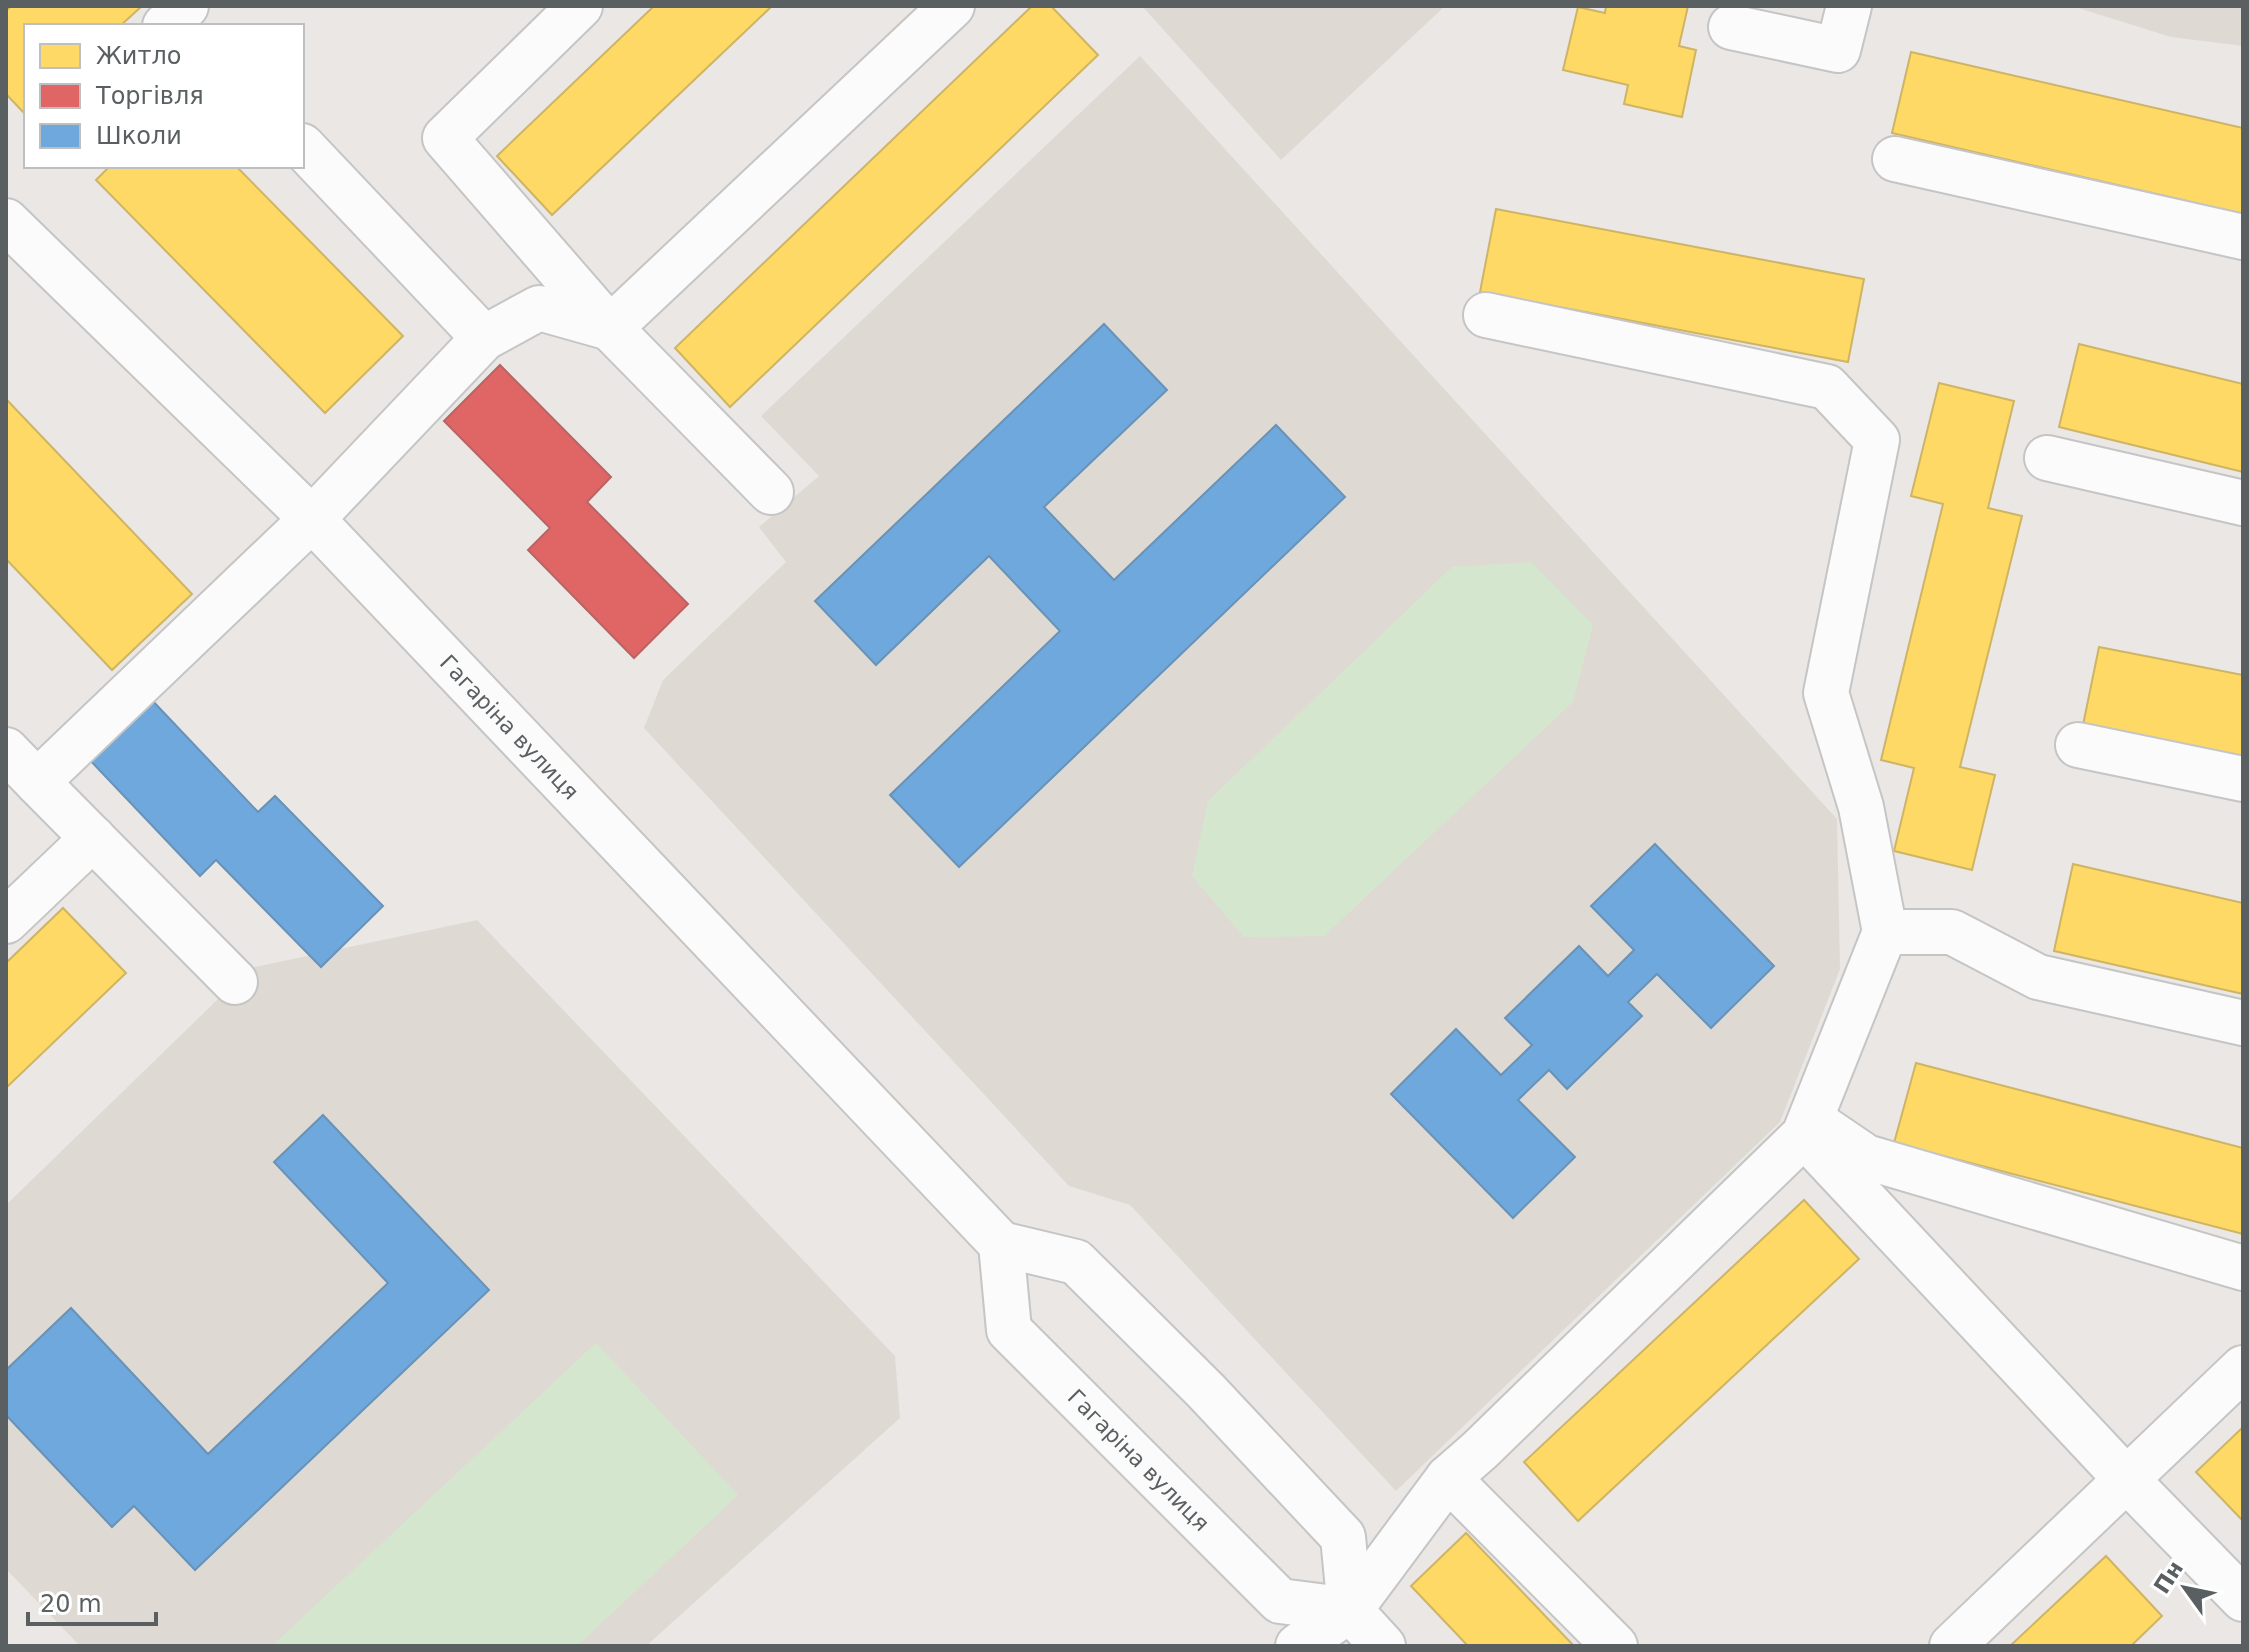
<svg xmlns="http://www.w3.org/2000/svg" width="2249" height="1652" font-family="'DejaVu Sans',sans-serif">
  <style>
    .education { fill: #dedad3 }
    .green { fill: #d5e6ce }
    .homes { fill: #ffd966; stroke: #ceb465; stroke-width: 2 }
    .shops { fill: #e06666; stroke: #b86465; stroke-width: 2 }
    .schools { fill: #6fa8dc; stroke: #6992b7; stroke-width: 2 }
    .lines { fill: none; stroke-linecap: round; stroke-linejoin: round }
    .minor-casing { stroke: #c5c5c5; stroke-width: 48 }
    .minor { stroke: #fcfbfb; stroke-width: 44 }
    .labels { text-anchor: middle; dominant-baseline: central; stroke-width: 8; stroke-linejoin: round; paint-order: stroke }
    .street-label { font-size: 22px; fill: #5a5f62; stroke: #fff }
  </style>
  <rect width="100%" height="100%" fill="#eae7e4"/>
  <!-- education -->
  <path class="education" d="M1142,6H1445L1281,160Z
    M2072,6H2243V46L2171,37Z
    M1140,56L1837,819L1840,969L1780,1122L1396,1491L1130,1205L1069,1186L644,728L663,680L786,562L759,527L819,476L761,416Z
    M477,920L895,1356L900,1418L646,1646H80L6,1569V1205L250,968Z"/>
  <!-- green -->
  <path class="green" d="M1531,562L1593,625L1573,702L1324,936L1244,937L1192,876L1208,801L1452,567Z
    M596,1343L738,1495L577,1646H272Z"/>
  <!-- homes -->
  <path class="homes" d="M11,6H142L120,26H26L25,114L6,94V11Z
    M654,6H772L552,215L497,156Z
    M1032,6H1051L1098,55L730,407L675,348Z
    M1606,6H1688L1679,46L1696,50L1682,117L1624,104L1628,85L1563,70L1578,7L1605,13Z
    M1911,52L2243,128V214L1892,133Z
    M110,166H236L403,336L325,413L96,180Z
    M1496,209L1864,279L1848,362L1480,292Z
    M2079,344L2243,384V472L2059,427Z
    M1939,383L2014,401L1988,508L2022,516L1960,767L1995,775L1972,870L1894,851L1914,768L1881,760L1943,504L1911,496Z
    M6,399L192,594L112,670L6,559Z
    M2099,647L2243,675V757L2083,725Z
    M2073,864L2243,903V994L2054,951Z
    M63,908L126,973L6,1088V963Z
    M1916,1063L2243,1148V1234L1894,1143Z
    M1804,1200L1859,1259L1578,1521L1524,1462Z
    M2243,1427V1521L2196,1472Z
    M1466,1533L1574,1646H1468L1411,1586Z
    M2106,1556L2162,1616L2131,1646H2010Z"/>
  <!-- shops -->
  <path class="shops" d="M500,365L611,477L587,502L688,604L634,658L528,550L550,528L444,421Z"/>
  <!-- schools -->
  <path class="schools" d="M1104,324L1167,390L1044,507L1114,580L1276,425L1345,497L959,867L890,795L1060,631L989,556L876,665L815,601Z
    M149,697L258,812L275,796L383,906L321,967L216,860L200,876L86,756Z
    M1655,844L1774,966L1711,1028L1657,974L1628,1002L1642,1016L1567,1089L1549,1070L1518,1100L1575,1157L1513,1218L1391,1094L1456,1029L1501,1075L1532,1045L1505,1018L1579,946L1608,976L1634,950L1591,906Z
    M323,1115L489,1290L195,1570L134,1506L112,1527L6,1415V1370L71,1308L208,1454L388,1283L274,1162Z"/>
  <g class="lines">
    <defs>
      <g id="minor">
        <path d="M580,6L445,138L610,328L771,492"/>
        <path d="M165,26L186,6"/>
        <path d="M1731,27L1838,50L1849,6"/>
        <path d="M1895,159L2243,237"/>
        <path id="s1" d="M6,221L312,519L1001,1244L1076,1262L1206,1391L1343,1537L1350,1610L1383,1646"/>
        <path d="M484,338L539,308L610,328L952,6"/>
        <path d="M2047,458L2243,503"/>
        <path d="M2078,745L2243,779"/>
        <path d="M6,750L37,782"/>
        <path d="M6,921L93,838"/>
        <path d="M1885,932H1952L2038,977L2243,1023"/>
        <path d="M235,982L37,782L312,519L484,338L302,146"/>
        <path d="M1816,1123L1866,1157L2243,1268"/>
        <path d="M1804,1135L2127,1480L2243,1599"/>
        <path id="s2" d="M1001,1244L1009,1330L1280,1601L1350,1610"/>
        <path d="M1448,1478L1615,1646"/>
        <path d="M1298,1646L1350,1610L1448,1478L1480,1450L1804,1135L1885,932L1861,807L1826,693L1877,440L1827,387L1486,315"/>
        <path d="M1952,1646L2243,1368"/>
      </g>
    </defs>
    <!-- minor casing -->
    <use href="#minor" class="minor-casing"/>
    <!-- minor -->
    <use href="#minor" class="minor"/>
  </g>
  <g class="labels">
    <!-- street labels -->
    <g class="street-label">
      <text stroke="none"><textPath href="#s1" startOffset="714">Гагаріна вулиця</textPath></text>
      <text stroke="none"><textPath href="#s2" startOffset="270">Гагаріна вулиця</textPath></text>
    </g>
  </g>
  <!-- border -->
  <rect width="2249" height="1652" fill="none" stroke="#5a5f62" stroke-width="16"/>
  <!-- legend -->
  <rect x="24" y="24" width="280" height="144" fill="#ffffff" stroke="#bdbfc0" stroke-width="2"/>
  <rect x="40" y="44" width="40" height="24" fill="#ffd966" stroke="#bdbfc0" stroke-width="2"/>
  <text x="96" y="64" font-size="24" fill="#5a5f62">Житло</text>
  <rect x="40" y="84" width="40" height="24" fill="#e06666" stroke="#bdbfc0" stroke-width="2"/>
  <text x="96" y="104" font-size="24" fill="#5a5f62">Торгівля</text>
  <rect x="40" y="124" width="40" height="24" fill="#6fa8dc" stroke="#bdbfc0" stroke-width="2"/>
  <text x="96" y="144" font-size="24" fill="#5a5f62">Школи</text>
  <!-- north arrow -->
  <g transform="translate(2185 1588) rotate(303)" stroke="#ffffff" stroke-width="6" paint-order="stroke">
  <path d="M0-6L14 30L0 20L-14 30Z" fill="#5a5f62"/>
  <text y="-12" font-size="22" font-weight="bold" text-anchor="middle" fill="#5a5f62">Пн</text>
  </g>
  <!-- scale -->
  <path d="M28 1612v12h128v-12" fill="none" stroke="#5a5f62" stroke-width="4"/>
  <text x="40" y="1612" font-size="24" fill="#5a5f62" stroke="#ffffff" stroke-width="6" paint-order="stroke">20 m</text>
</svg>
